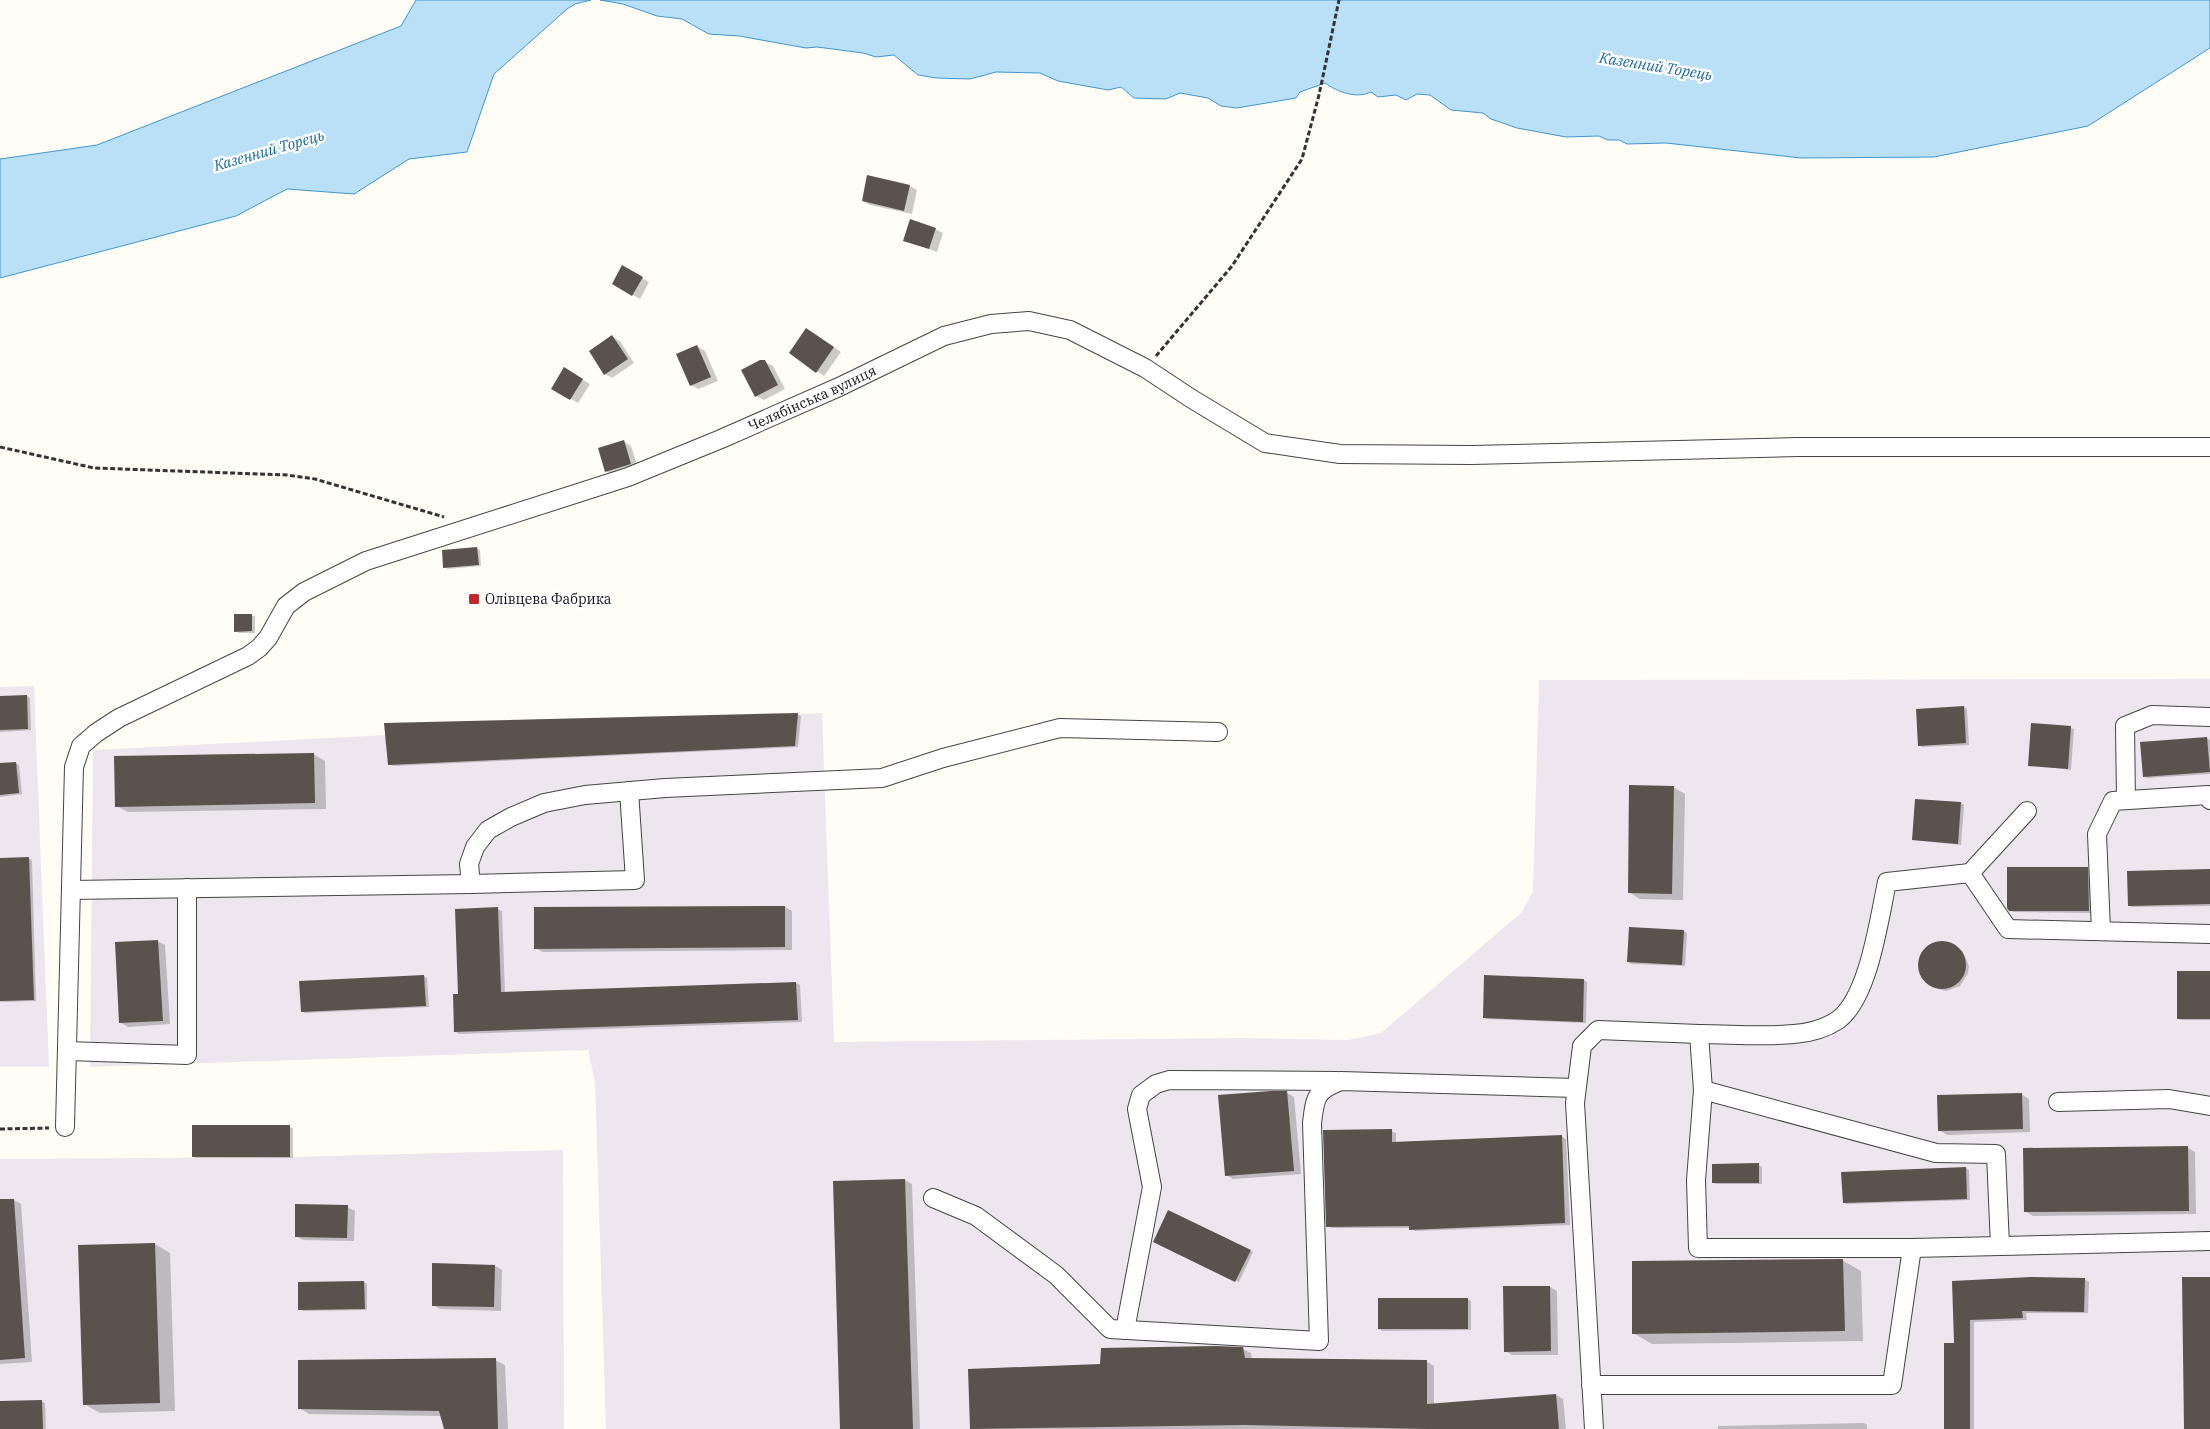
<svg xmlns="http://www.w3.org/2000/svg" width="2210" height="1429" font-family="'IBM Plex Serif',serif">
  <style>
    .industrial { fill: #eee6ef }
    .water { fill: #b9e0f7; stroke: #3f96cf }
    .shadow { fill: #0003 }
    .building { fill: #5a524d }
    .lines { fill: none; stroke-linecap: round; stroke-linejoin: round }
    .minor-casing { stroke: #444; stroke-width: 20 }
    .path { stroke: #333; stroke-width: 3; stroke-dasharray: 5 2.5; stroke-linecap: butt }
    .minor { stroke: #fff; stroke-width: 18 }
    .poi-dot { fill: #c4262e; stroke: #fff; stroke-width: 2 }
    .labels { text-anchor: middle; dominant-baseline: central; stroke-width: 5; stroke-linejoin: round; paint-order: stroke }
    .street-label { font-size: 14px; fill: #111; stroke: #fff }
    .poi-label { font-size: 14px; fill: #111; stroke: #fff; text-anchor: start }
    .water-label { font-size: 15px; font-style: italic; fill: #1768a6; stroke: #fff }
  </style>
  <rect width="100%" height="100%" fill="#fffdf5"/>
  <!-- industrial -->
  <path class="industrial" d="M2210,679V1429H606L595,1082L588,1050L90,1067L93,750L822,713L834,1042L1240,1038L1348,1040L1381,1033L1522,912L1533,891L1539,680Z
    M34,686L49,1067H0V687Z
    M563,1150L564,1429H0V1159L290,1157Z"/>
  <!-- water -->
  <path class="water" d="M416,0H591L575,4L567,9L494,74L467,152L409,159L354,194L287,189L236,216L0,278V159L97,145L401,26Z
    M600,0H2210V48L2088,126L1934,157L1801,158L1666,143L1627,144L1619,140H1608L1599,136L1566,137L1517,128L1491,119L1483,113L1451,110L1430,95L1417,94L1406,100L1396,95L1378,97L1371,92C1356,99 1338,92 1325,83L1300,92L1296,98L1237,108L1221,106L1208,98L1180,93L1166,99L1134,98L1121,87L1108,90L1058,81L1040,73L996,72L970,79L936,78L918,75L894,55L876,57L863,53L817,47L806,48L739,36L709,34L682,19L657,16L623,4Z"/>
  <!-- shadow -->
  <path class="shadow" d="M910,186L917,190L912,214L870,205L863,201Z
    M935,229L943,233L937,252L905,240Z
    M623,267L649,282L640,299L613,284Z
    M814,334L841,352L824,376L790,353Z
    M612,337L620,341L634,363L612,378L605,374Z
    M697,346L705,351L718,381L698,389L691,385Z
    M765,362L773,366L785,389L764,400L756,396Z
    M564,369L590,384L578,403L553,388Z
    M623,441L631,446L638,468L614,476L606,471Z
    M477,548L480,550L481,566L448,569L444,567Z
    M252,615L255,617V633H239L236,631Z
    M27,696L30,698L31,730L0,732V697Z
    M1964,707L1967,709L1969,745L1922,747L1919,745Z
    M798,715L801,716L798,747L393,766L389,764L386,724Z
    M2070,728L2074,729L2071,770L2030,765Z
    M2207,738L2210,740V774L2148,778L2144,777Z
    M313,754L325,761L326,809L128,812L116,806Z
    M16,763L19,765L22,794L0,797V765Z
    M1673,787L1685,794L1683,900L1640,899L1629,892Z
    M1961,803L1964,805L1961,845L1913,840Z
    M28,858L32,860L36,1001L2,1002L0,1001V859Z
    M2087,868L2091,870L2092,913L2013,912L2010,910Z
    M2210,871V906L2132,907L2129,905Z
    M785,907L792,911V950L543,952L535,948Z
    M498,909L502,911L505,993L796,983L800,985L802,1022L459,1034L455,1031L459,995Z
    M1684,931L1687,933L1685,966L1632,964L1628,962Z
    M157,941L165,945L170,1024L128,1027L121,1023Z
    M1938,942L1957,947L1963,952L1969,966L1968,973L1960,986L1946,991L1938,989L1922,977L1919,963L1925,949Z
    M2210,972V1020H2181L2178,1018Z
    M424,976L427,978L429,1007L305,1013L302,1011Z
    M1584,980L1587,982L1586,1023L1487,1019L1484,1017Z
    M1287,1093L1294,1097L1301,1174L1233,1179L1226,1175Z
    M2021,1094L2029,1099L2030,1132L1947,1135L1939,1130Z
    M289,1127L293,1128V1158H196L193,1156Z
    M1391,1131L1396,1133V1143L1561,1136L1566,1139L1570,1225L1415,1231L1410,1228H1332L1327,1226Z
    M2188,1148L2195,1152L2196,1214L2033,1216L2025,1211Z
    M1759,1165L1762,1167V1184H1716L1713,1183Z
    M1966,1168L1969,1170L1970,1200L1847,1204L1844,1203Z
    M905,1180L912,1184L920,1429H842Z
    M0,1200H14L21,1204L32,1362L0,1364Z
    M347,1207L355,1211L354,1241L303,1240L296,1236Z
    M1157,1243L1250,1251L1253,1252L1239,1282Z
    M155,1244L170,1253L175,1411L100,1413L84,1404Z
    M1842,1260L1861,1271L1863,1341L1652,1344L1633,1333Z
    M495,1266L502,1270L501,1311L440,1309L433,1305Z
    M2084,1279L2089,1282L2088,1313H2026L2027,1320L1974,1322V1429H1946L1956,1344L1953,1282Z
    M364,1282L367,1284V1310L303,1311L300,1309Z
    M1550,1287L1557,1291L1558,1355H1512L1505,1351Z
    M1467,1299L1471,1301V1330L1383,1331L1379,1329Z
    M1243,1349L1251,1353L1252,1359L1427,1362L1434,1366V1405L1556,1395L1563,1399L1566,1429H972L969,1370L1102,1366Z
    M495,1360L505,1365L508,1429H445L442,1416L309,1414L299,1408Z
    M42,1402L45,1403L46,1429H0V1403Z
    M1864,1423L1867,1425V1429H1718V1426Z"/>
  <!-- building -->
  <path class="building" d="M867,175L910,185L904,211L862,201Z
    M910,219L936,228L929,249L903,241Z
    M622,265L643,277L632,296L612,284Z
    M806,328L834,347L816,373L789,353Z
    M612,335L628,359L604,375L589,351Z
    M697,345L711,377L690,386L676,354Z
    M760,360H765L778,385L755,397L741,370Z
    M564,367L583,379L570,400L551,389Z
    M624,440L631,464L605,472L598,448Z
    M477,547L479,565L443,568L442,550Z
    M234,614H252V631L234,632Z
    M27,695L28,729L0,730V696Z
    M1964,706L1966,743L1918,746L1916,709Z
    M798,713L795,746L388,765L384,723Z
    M2031,723L2071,726L2068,769L2028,766Z
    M2207,737L2210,772L2143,777L2140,742Z
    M314,753L315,803L115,807L114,756Z
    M16,762L19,793L0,795V763Z
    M1629,785L1674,786L1672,894L1628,893Z
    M1915,799L1961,802L1958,844L1912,840Z
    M29,857L34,1000L0,1001V858Z
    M2007,867H2088L2089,911H2009L2007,908Z
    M2210,869V904L2128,906L2127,871Z
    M785,906V947L534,949V907Z
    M498,907L501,992L796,982L798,1020L454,1032L453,994H458L455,909Z
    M1629,927L1684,930L1682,965L1627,962Z
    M158,940L163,1021L119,1023L115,942Z
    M1918 965a24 24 0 1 1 48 0a24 24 0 1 1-48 0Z
    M2177,971H2210V1019H2177Z
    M424,975L426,1006L301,1012L299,981Z
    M1484,975L1584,979L1583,1022L1483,1018Z
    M1271,1091H1287L1294,1171L1225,1176L1218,1095Z
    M2022,1093L2023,1129L1938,1131L1937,1095Z
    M192,1125H290V1157H192Z
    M1392,1129V1142L1562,1135L1565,1223L1409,1230V1226L1326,1227L1323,1130Z
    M2188,1146L2189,1211L2024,1212L2023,1148Z
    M1759,1163V1183H1712V1164Z
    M1966,1167L1967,1199L1843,1203L1841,1172Z
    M905,1179L913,1429H840L833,1181Z
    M0,1199H14L25,1358L0,1360Z
    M295,1204L348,1205L347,1238L295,1237Z
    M1168,1210L1251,1250L1235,1282L1153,1242Z
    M155,1243L160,1403L83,1405L78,1245Z
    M1843,1259L1845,1331L1632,1334V1261Z
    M432,1263L495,1265L494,1307L432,1306Z
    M2031,1277L2085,1278L2084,1312L2022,1311L2023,1318L1970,1320V1429H1944V1343H1954L1952,1281Z
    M2182,1277H2210V1429H2184Z
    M364,1281L365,1309L298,1310V1282Z
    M1503,1286H1550L1551,1351L1504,1352Z
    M1378,1298H1468V1329H1378Z
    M1215,1346L1243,1347L1245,1358L1427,1360V1404L1556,1394L1559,1429H1427L1244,1425L970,1429L968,1369L1100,1364L1101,1348Z
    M496,1358L498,1429H444L439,1411L298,1409V1360Z
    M42,1400L43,1429H0V1401Z"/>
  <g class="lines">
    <defs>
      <g id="minor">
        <path d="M2126,800L2125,726L2152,715L2210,717"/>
        <path d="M1970,873L2027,811"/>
        <path d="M471,884L635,880L629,791"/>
        <path d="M71,890L471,884L469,864L475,847L488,830L511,817L544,803L585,795L665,788L882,778L943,758L1060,728L1218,732"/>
        <path d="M2101,931L2097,834L2113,801L2208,795L2210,800"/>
        <path d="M67,1051L187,1055V888"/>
        <path d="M1703,1090L1699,1034C1730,1034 1763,1037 1794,1034C1809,1033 1826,1028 1838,1020C1869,997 1879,919 1887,882L1970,873L2008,929L2210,934"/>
        <path d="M2058,1102L2169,1099L2210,1106"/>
        <path id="s1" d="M65,1127L74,767L81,746L96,733L119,718L248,656L259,648L268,638L286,606L304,592L366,561L628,477L721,439L839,387L944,336L991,324L1029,321L1070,330L1145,368L1192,399L1265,443L1340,454L1471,455L1798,447H2210"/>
        <path d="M933,1198L976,1216L1056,1275L1110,1329L1319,1341L1312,1123C1315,1097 1316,1090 1341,1081L1576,1088"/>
        <path d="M2000,1246L1996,1154L1936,1153L1703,1090L1696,1180L1698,1248H1912L2210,1241"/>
        <path d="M1125,1330L1152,1187L1137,1109L1141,1095L1156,1084L1169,1080L1337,1081"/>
        <path d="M1591,1385H1892L1912,1248"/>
        <path d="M1594,1429L1575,1103L1582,1046L1598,1030L1699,1034"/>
      </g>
    </defs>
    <!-- minor casing -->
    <use href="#minor" class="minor-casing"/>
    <!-- path -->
    <path class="path" d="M1156,356L1232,266L1302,159L1319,95L1339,0
      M0,447L94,468L287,475L315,479L444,517
      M0,1129L49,1128"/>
    <!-- minor -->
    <use href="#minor" class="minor"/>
  </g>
  <!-- markers -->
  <rect class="poi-dot" x="468" y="593" width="12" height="12" rx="2.5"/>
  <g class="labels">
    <!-- street labels -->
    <g class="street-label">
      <text stroke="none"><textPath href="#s1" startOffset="1204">Челябінська вулиця</textPath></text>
    </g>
    <!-- poi labels -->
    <g class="poi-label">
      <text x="485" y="599">Олівцева Фабрика</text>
    </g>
    <!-- water labels -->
    <g class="water-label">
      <text transform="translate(1656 66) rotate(9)">Казенний Торець</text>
      <text transform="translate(269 150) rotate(-16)">Казенний Торець</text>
    </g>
  </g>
</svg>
